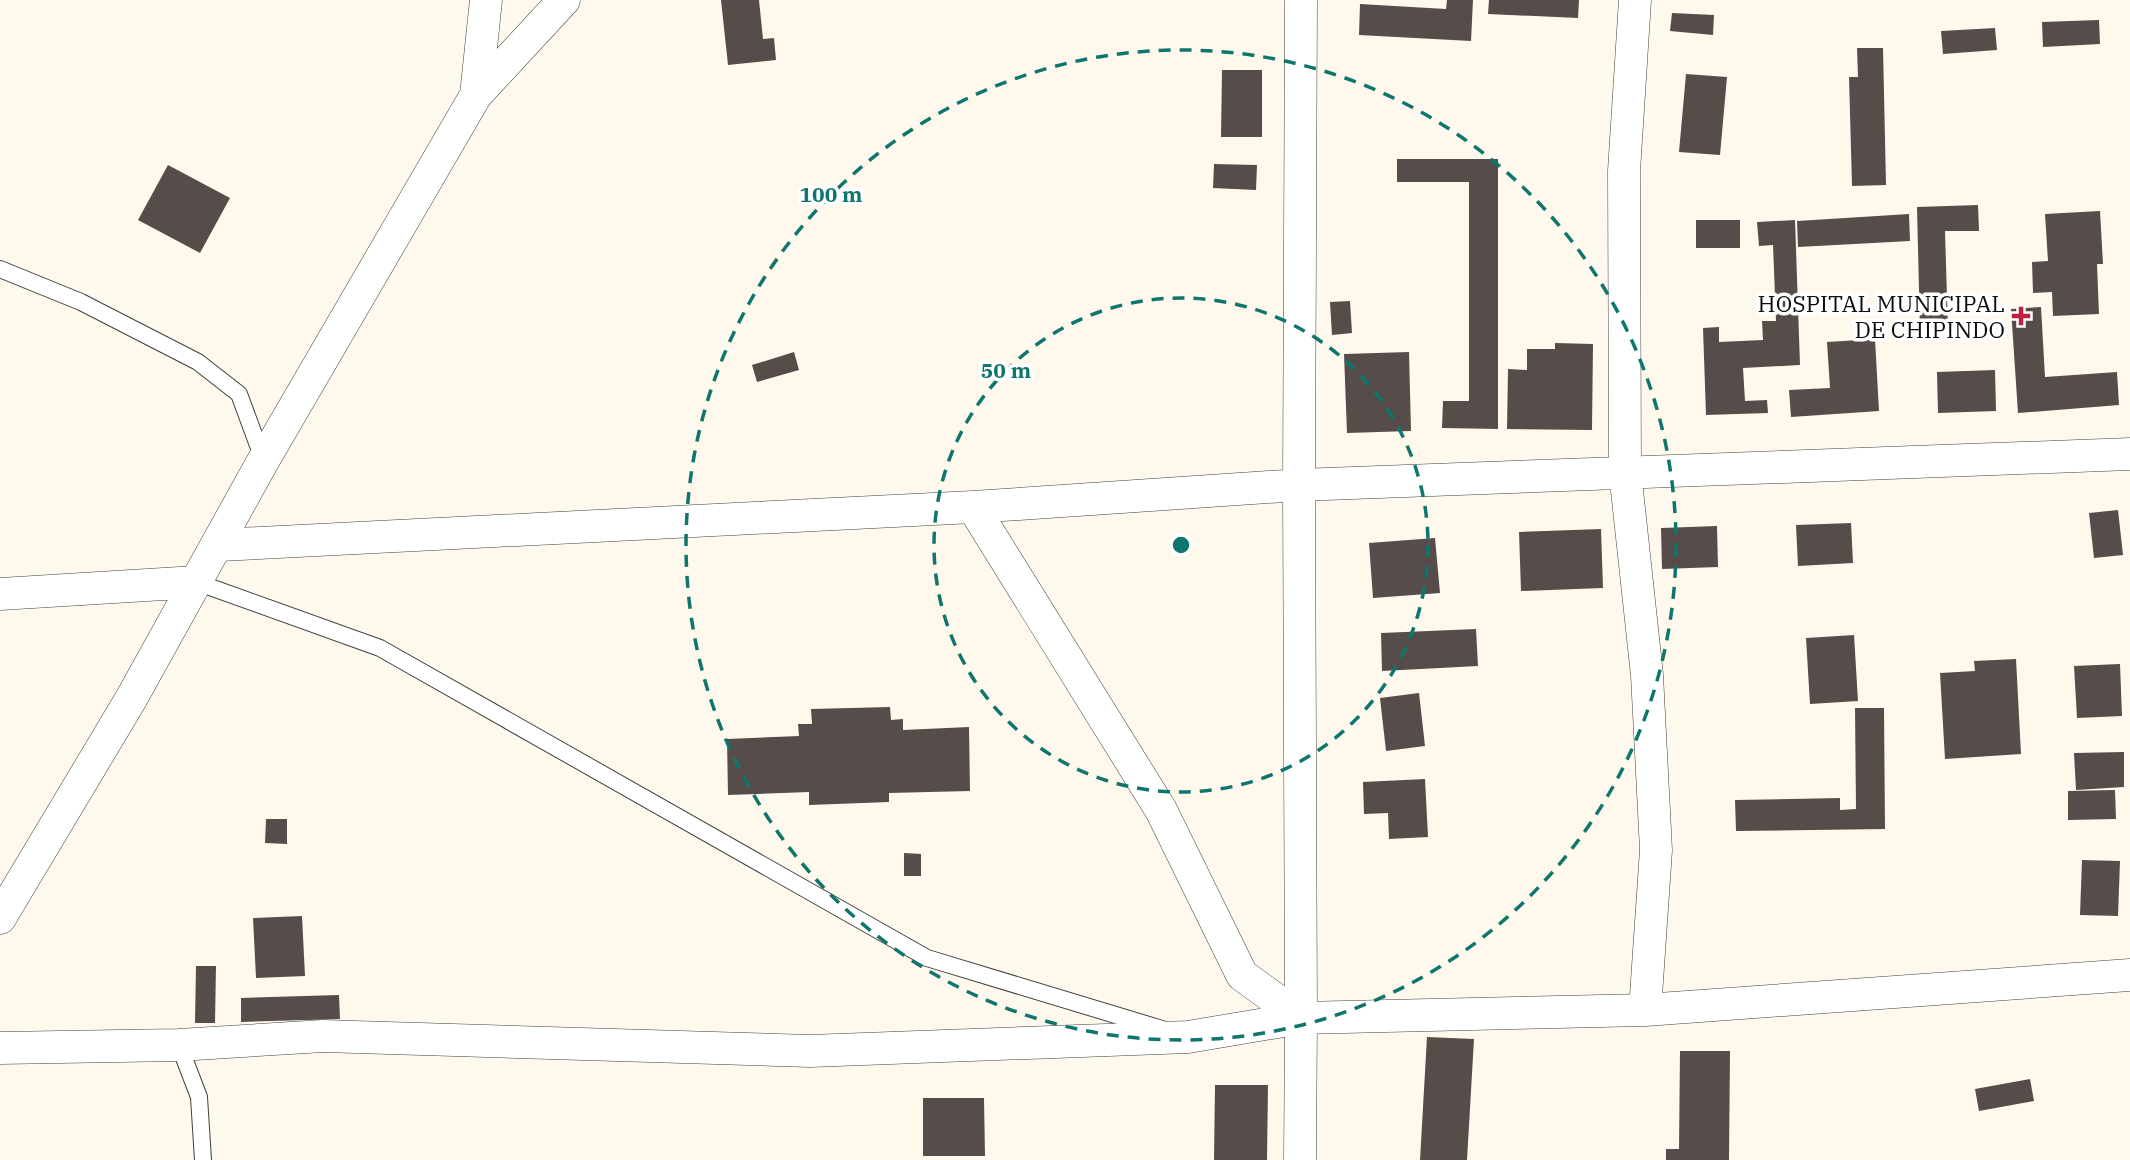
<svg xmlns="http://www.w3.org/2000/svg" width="2130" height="1160" font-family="'IBM Plex Serif',serif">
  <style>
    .building { fill: #564c49 }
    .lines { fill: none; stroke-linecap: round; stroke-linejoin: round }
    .service-casing { stroke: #404040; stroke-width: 18 }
    .minor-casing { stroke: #404040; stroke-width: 33 }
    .service { stroke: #fff; stroke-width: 16 }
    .minor { stroke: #fff; stroke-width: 32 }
    .ring { fill: none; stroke: #0f766e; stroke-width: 3.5; stroke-dasharray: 12 9 }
    .poi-dot { fill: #c21f40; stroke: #fff; stroke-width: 2.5 }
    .labels { text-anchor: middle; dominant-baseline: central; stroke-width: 7; stroke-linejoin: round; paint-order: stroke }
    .poi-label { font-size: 23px; fill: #0d0d0d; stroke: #fff; text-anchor: end }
    .centre { fill: #0f766e; stroke: #fff; stroke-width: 3.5 }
    .ring-label { font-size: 21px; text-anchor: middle; font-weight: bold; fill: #0f766e; stroke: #fff; stroke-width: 7; stroke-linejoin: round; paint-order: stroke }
  </style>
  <rect width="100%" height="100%" fill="#fff9ed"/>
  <!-- building -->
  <path class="building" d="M721,0H759L763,39L774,38L776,60L728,65Z
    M1447,0H1473L1471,41L1359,35L1360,4L1446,9Z
    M1489,0H1579L1578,18L1488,14Z
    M1672,13L1714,15L1713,35L1670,31Z
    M2099,20L2100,44L2043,47L2042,22Z
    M1995,28L1997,50L1943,54L1941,31Z
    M1857,48H1883L1886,185L1852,186L1849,77H1858Z
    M1222,70H1262V137H1221Z
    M1686,74L1727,77L1720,155L1679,152Z
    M1397,159H1498V429L1442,428L1443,401H1469V182H1397Z
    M1214,164L1257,165L1256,190L1213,188Z
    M168,165L230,198L200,253L138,220Z
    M1978,205L1979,231H1945L1948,330L1920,331L1917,207Z
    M2100,211L2103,264H2097L2099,314L2053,316L2052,292L2033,293L2032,262L2048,261L2045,214Z
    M1909,214L1910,241L1798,247L1797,221Z
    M1696,220H1740V248H1696Z
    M1795,220L1800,365L1743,368L1745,401L1767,400L1768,413L1706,415L1703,328L1719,327V342L1763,340L1762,321H1776L1773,245L1759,246L1757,222Z
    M1350,301L1352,333L1332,335L1330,302Z
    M2041,307L2045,377L2117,372L2119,405L2018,413L2011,309Z
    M1875,339L1879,411L1791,417L1789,390L1830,388L1827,342Z
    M1555,343L1593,344L1592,430L1507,429L1508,369L1527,370V349H1555Z
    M794,352L799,370L757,382L752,365Z
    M1409,352L1411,431L1347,433L1344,354Z
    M1995,370L1996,411L1938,413L1937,372Z
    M2118,510L2123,555L2094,558L2089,513Z
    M1851,523L1853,563L1798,566L1796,525Z
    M1717,526L1718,567L1662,569L1661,528Z
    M1601,529L1603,588L1521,591L1519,532Z
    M1435,538L1440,593L1373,598L1369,543Z
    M1476,629L1478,666L1382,671L1381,633Z
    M1854,635L1858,701L1810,704L1806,638Z
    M2016,659L2021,754L1945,759L1940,673L1975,671L1974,661Z
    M2120,664L2122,716L2077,718L2074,666Z
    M1419,693L1425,746L1386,751L1380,698Z
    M890,707L891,720L903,719V730L969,727L970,791L889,793V802L809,805V792L728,795L727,739L799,736L798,724H812L811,709Z
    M1855,708H1884L1885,829L1736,831L1735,800L1840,798V810L1856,809Z
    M2124,752V787L2076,790L2074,753Z
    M1425,779L1428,837L1389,839L1388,813L1364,814L1363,782Z
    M2115,790L2116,819L2068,820V791Z
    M266,819H287V844L265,843Z
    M904,853L921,854V876H904Z
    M2082,860L2120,861L2118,916L2080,915Z
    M302,916L305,976L256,978L253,918Z
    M196,966H216L215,1023H195Z
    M339,995L340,1019L241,1022V998Z
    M1427,1037L1474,1039L1467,1160H1420Z
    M1680,1051H1730L1729,1160H1666V1149H1679Z
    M2030,1079L2034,1101L1979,1111L1975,1089Z
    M1215,1085H1268L1267,1160H1214Z
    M923,1098H984L985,1156H923Z"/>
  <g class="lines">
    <defs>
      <path id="service" d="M0,269L81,302L198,362L239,394L263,459
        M196,582L380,648L927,958L1162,1029
        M179,1045L199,1097L203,1160"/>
      <path id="minor" d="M1635,0L1624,171L1625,472L1647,675L1656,850L1645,1010
        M476,95L564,0
        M973,507L1161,810L1242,975L1301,1018
        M219,545L973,507L1299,485L2130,454
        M0,594L196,582
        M0,918L131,699L263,461L476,95L486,0
        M0,1048L179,1045L323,1036L810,1051L1188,1037L1301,1018L1645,1010L2130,975
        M1300,1160L1301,1018L1299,485L1301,0"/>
    </defs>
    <!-- service casing -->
    <use href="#service" class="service-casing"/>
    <!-- minor casing -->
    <use href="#minor" class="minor-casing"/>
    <!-- service -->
    <use href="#service" class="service"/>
    <!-- minor -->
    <use href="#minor" class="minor"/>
  </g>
  <!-- distance rings -->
  <g class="ring">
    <circle cx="1181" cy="545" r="247"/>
    <circle cx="1181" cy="545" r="495"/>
  </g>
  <!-- markers -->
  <path class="poi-dot" d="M2017.5 305.5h7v7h7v7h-7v7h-7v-7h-7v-7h7z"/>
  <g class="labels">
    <!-- poi labels -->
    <g class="poi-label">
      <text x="2005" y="303">HOSPITAL MUNICIPAL<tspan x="2005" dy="26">DE CHIPINDO</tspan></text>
    </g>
  </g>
  <circle cx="1181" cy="545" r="10" class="centre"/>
  <g class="ring-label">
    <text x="831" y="202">100 m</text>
    <text x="1006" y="378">50 m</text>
  </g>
</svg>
